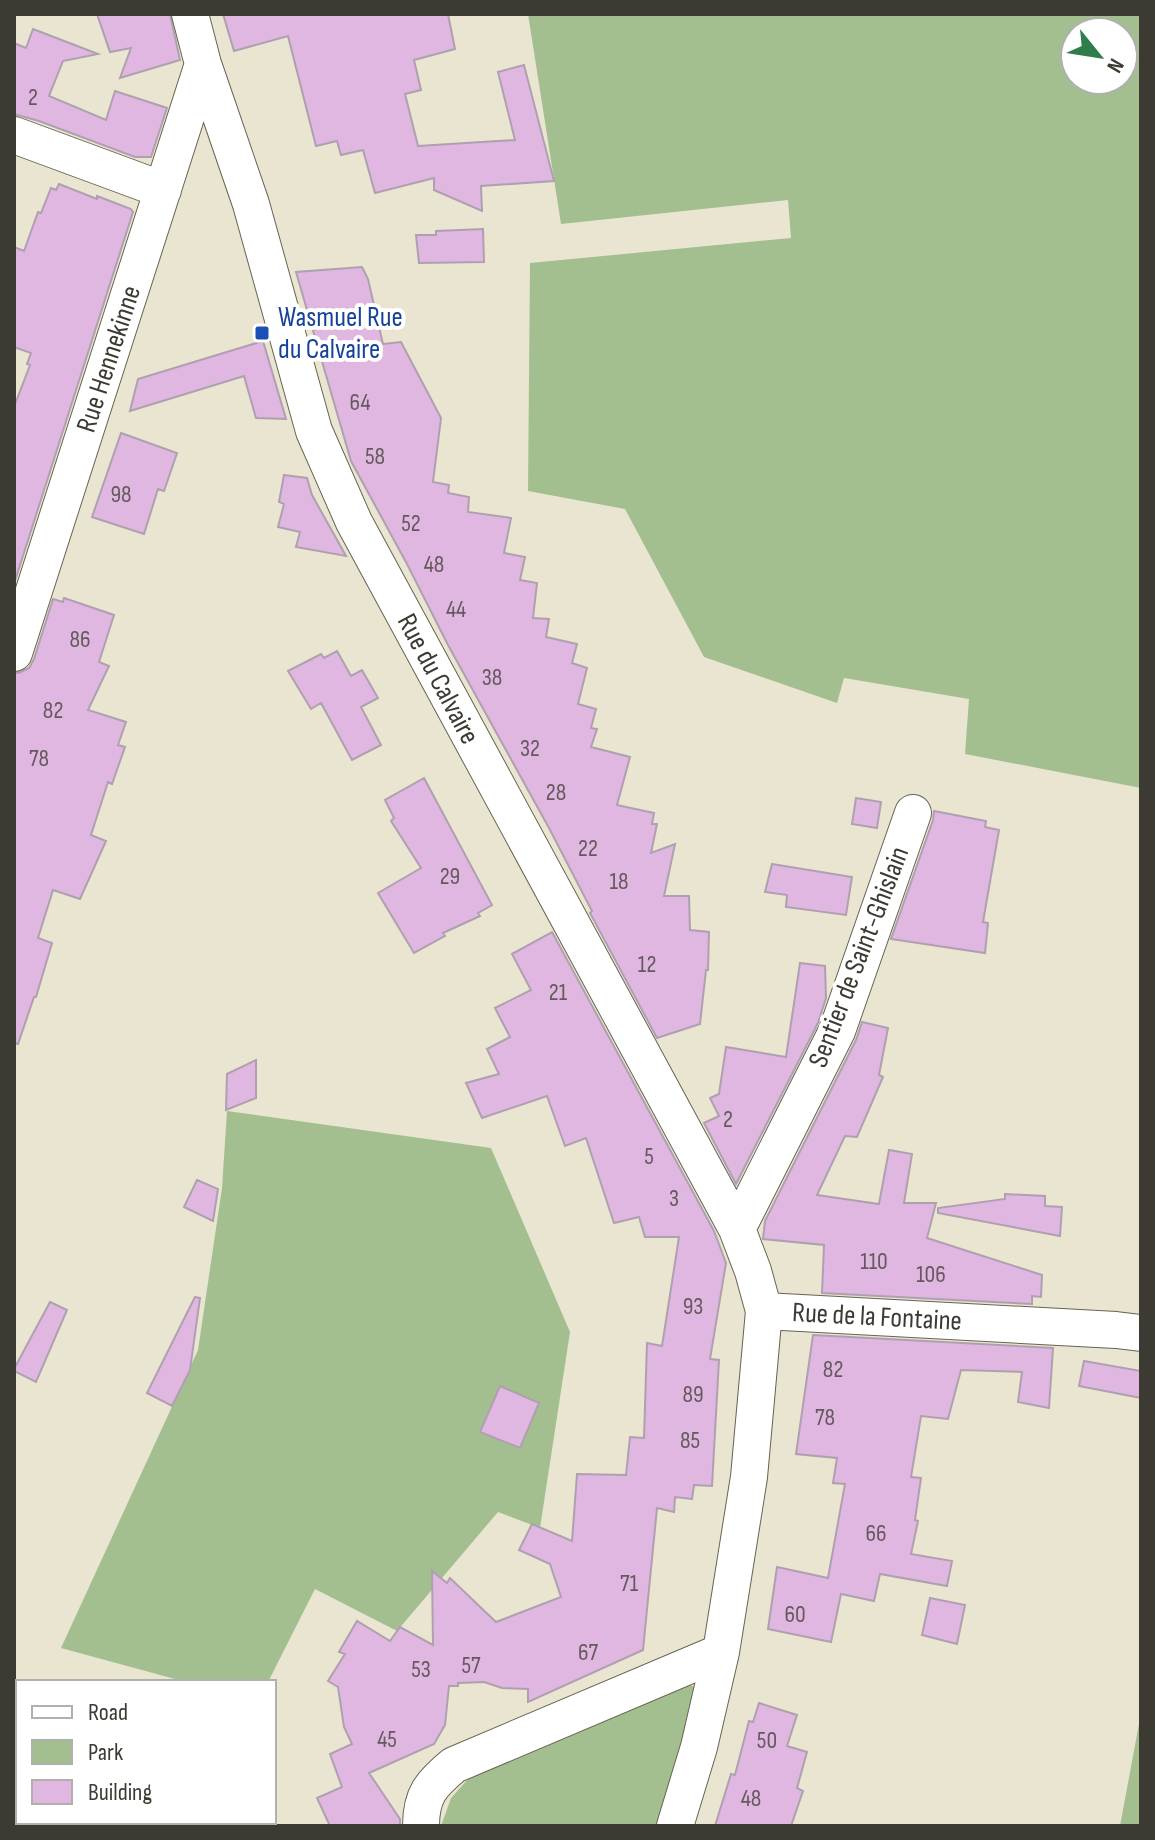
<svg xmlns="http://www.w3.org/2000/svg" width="1155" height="1840" font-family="'Sofia Sans Condensed',sans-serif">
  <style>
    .green { fill: #a3bf90; fill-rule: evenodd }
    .building { fill: #dfb7e1; stroke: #afa0b0; stroke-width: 2 }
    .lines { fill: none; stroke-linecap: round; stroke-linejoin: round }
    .street-casing { stroke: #676452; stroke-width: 38 }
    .street { stroke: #fff; stroke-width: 36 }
    .transit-dot { fill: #1a4fb4; stroke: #fff; stroke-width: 3 }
    .labels { text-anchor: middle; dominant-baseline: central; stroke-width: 8; stroke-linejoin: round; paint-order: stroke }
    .number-label { font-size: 24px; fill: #65595e }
    .transit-label { font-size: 28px; fill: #164399; stroke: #fff; text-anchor: start }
    .street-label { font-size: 28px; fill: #3c3a32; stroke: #fff }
  </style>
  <rect width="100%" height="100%" fill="#e9e5d1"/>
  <!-- green -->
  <path class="green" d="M528,14H1141V788L965,754L969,699L844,678L837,703L704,657L625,509L528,491L530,263L791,238L788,200L561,224ZM1075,32H1123V80H1075Z
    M227,1111L491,1148L570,1332L540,1528L498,1512L397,1631L315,1589L268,1682H186L61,1648L198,1350L222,1188Z
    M683,1683L699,1688L660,1826H441L451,1798L469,1778Z
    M1141,1713V1826H1120Z
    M18,1776V1822H211L216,1826H14V1781Z"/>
  <!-- building -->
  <path class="building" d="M97,14H170L180,60L120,78L131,48L110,52Z
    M223,14H448L455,49L414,60L421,90L405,94L418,146L515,140L498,72L524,65L554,181L481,186L482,211L434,190V178L375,193L363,150L341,155L337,141L316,146L288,36L234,51Z
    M33,29L98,54L63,61L49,96L106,120L115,91L167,108L151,157H135L39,121L14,114V43L26,48Z
    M59,184L97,199V196L131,209L133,212L14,584V407L30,365L27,364L31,353L14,347V247L24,251L38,212L41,213L51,188L56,190Z
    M483,229L484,262L419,263L416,235H436V231Z
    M362,267L368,279L383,344L401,342L441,418L433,482L449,485L448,493L469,497L468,512L511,518L504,553L525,557L520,580L537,583L533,618L549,619L546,637L577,644L572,663L587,668L578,704L596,709L591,728L597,729L591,747L630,757L617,805L654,813L652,824H657L651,853L675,844L664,896H689L690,930L709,932L708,970H706L700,1024L657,1038L590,913L592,911L549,828L448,645L407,564L351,461L296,272Z
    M263,341L286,419L256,418L244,376L130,411L138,379Z
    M121,433L177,453L164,491L158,489L144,534L92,517Z
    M284,475L307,478L312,495L346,556L296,547L300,532L278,527L284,504L279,502Z
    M64,598L114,615L99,662L109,666L88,710L126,722L118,745L125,747L112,784L108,782L91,835L106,841L80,899L53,890L38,938L52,943L36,997H34L18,1044L14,1043V673H19L29,668L34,659L53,599L63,602Z
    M337,651L351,676L362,670L378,698L361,707L381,745L352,760L321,703L311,709L288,671L321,654L324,658Z
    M424,778L492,905L478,913L480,916L443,933L445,936L414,953L378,893L421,868L391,821L394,818L385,800Z
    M856,798L881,802L877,828L852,824Z
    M934,811L986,821L985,827L999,830L983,922L988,923L985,953L891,939L933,820Z
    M772,864L852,877L846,915L786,907L787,895L765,892Z
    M552,932L714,1231L726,1263L710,1359L719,1360L712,1486L694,1485L692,1499L675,1497L674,1512L657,1508L643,1650L528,1702V1689L502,1688L484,1682L458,1683V1686H449L445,1725L434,1744L369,1773L400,1819V1826H330L317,1798L342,1787L330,1754L352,1744L344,1727L338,1687L328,1681L345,1654L339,1652L357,1621L390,1641L400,1627L433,1645L432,1571L447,1583L450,1578L496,1622L561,1597L550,1564L519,1550L532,1524L572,1541L577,1474L626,1475L630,1437L644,1438L647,1343L662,1346L679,1237H645L639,1217L614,1223L586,1138L565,1146L547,1096L482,1118L466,1083L499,1074L487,1049L510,1037L495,1008L531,990L512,954Z
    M800,963L825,966L826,998L818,1023L736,1184L704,1123L719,1116L710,1098L719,1094L726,1047L786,1057Z
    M862,1022L888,1028L879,1075L883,1077L857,1137L845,1136L817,1195L879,1204L889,1150L912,1154L904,1203H936L927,1238L1042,1275L1041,1297L1032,1296V1304L822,1293L824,1245L763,1239L765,1221L856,1040Z
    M256,1060V1098L226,1110L227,1074Z
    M197,1180L218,1189L213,1221L184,1207Z
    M1005,1194L1045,1196V1206L1062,1207L1060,1236L938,1213V1208L1005,1199Z
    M195,1297L200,1298L190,1370L172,1406L147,1393Z
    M50,1302L67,1310L36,1382L14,1371V1369Z
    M813,1335L1053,1348L1049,1408L1018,1402L1022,1372L961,1370L948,1419L921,1416L911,1477L921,1478L915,1520L918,1521L911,1554L952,1561L947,1586L880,1574L874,1601L841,1594L831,1642L768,1629L777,1567L828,1578L845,1484L833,1483L837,1458L796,1454Z
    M1084,1361L1141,1371V1398L1079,1386Z
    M500,1386L539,1403L520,1448L480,1432Z
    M930,1598L965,1605L957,1644L922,1635Z
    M759,1703L797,1715L787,1746L807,1752L797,1788L803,1791L791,1826H715L731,1774L735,1775L749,1721L753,1722Z"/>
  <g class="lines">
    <defs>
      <path id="street" d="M190,14L203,64L251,204L314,431L354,522L737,1229L753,1271L764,1311L749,1477L721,1652L699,1747L675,1826
        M14,135L163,190
        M14,653L203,64
        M737,1229L837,1031L913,813
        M764,1311L1116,1330L1141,1333
        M421,1826C421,1795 431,1784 454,1765L721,1652"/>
    </defs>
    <!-- street casing -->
    <use href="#street" class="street-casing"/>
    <!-- street -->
    <use href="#street" class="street"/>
  </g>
  <!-- markers -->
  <rect class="transit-dot" x="254" y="325" width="16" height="16" rx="4"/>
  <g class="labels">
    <!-- number labels -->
    <g class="number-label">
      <text x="33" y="97">2</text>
      <text x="360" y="402">64</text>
      <text x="375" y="456">58</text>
      <text x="121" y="494">98</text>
      <text x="411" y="523">52</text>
      <text x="434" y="564">48</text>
      <text x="456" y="609">44</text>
      <text x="80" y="639">86</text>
      <text x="492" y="677">38</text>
      <text x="53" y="710">82</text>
      <text x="530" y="748">32</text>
      <text x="39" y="758">78</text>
      <text x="556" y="792">28</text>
      <text x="588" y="848">22</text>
      <text x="450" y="876">29</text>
      <text x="619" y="881">18</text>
      <text x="647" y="964">12</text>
      <text x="558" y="992">21</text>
      <text x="728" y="1119">2</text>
      <text x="649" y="1156">5</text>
      <text x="674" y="1198">3</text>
      <text x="874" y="1261">110</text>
      <text x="931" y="1274">106</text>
      <text x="693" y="1306">93</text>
      <text x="833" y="1369">82</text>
      <text x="693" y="1394">89</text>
      <text x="825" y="1417">78</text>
      <text x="690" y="1440">85</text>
      <text x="876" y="1533">66</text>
      <text x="629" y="1583">71</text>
      <text x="795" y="1614">60</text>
      <text x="588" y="1652">67</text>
      <text x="471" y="1665">57</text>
      <text x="421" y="1669">53</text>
      <text x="387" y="1739">45</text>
      <text x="767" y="1740">50</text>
      <text x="751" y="1798">48</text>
    </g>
    <!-- transit labels -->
    <g class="transit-label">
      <text x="278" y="317">Wasmuel Rue<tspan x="278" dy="32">du Calvaire</tspan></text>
    </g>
    <!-- street labels -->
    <g class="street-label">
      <text transform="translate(109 359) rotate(-72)">Rue Hennekinne</text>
      <text transform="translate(438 679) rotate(62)">Rue du Calvaire</text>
      <text transform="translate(859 957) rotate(-69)">Sentier de Saint-Ghislain</text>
      <text transform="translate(877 1317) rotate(3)">Rue de la Fontaine</text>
    </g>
  </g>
  <!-- border -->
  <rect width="1155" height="1840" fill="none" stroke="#3c3a32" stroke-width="32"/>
  <!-- legend -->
  <rect x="16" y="1680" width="260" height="144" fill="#ffffff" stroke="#b1b0ad" stroke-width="2"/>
  <rect x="32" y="1706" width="40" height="12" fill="#ffffff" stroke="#b1b0ad" stroke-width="2"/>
  <text x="88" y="1720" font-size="24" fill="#3c3a32">Road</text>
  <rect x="32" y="1740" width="40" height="24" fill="#a3bf90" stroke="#b1b0ad" stroke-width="2"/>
  <text x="88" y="1760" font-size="24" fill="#3c3a32">Park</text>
  <rect x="32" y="1780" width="40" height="24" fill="#dfb7e1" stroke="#b1b0ad" stroke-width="2"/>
  <text x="88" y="1800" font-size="24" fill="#3c3a32">Building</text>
  <!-- north arrow -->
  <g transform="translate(1099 56) rotate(120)"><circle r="38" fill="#ffffff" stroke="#b1b0ad" stroke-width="2"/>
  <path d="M0-6L14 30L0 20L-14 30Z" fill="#307d4c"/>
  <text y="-12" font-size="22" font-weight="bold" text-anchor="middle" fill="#3c3a32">N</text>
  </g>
</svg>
